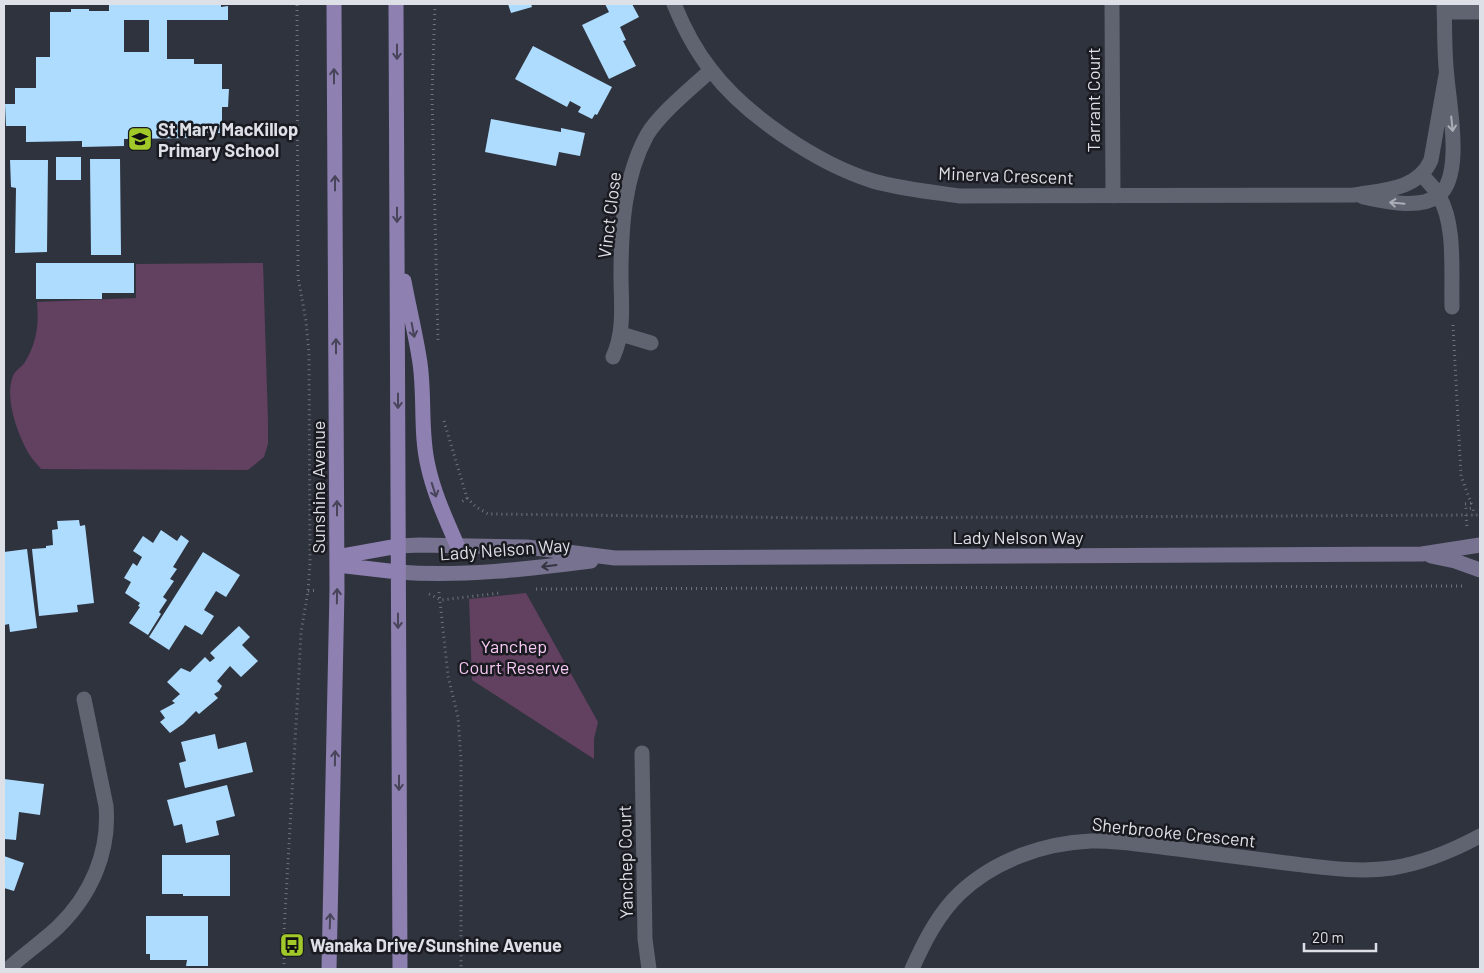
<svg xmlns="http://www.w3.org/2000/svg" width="1484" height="973" font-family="Barlow,sans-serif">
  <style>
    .green { fill: #624060 }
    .building { fill: #aedcff; fill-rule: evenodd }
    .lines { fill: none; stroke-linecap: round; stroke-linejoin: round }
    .path { stroke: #70737d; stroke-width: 3; stroke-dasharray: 1 4; stroke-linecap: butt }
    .street { stroke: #606470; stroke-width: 15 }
    .secondary { stroke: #777290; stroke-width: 15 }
    .primary { stroke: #8e81b1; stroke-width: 15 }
    .oneway { stroke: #48445a }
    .oneway2 { stroke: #abaeb7 }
    .oneway3 { stroke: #353542 }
    .labels { text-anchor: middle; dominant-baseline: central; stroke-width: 5; stroke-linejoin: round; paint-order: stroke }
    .street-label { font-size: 18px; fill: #dde0e7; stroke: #191b20 }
    .poi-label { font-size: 18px; font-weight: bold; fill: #dde0e7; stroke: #191b20; text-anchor: start }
    .park-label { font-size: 18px; fill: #f9c9f5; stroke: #191b20 }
  </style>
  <rect width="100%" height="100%" fill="#2f333e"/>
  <!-- green -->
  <path class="green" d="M263,263L268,421V444L264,457L248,470L41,469C37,464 32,459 29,454C18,435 4,398 13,376C15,370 22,367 25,362C37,342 39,324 37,302L136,298V264Z
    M526,593L598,722L594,739V759L472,680L469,599Z"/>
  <!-- building -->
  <path class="building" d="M109,4H221V7L228,6V20H167V59H194V64H222V89H229L228,107H222V133H195V138L124,139V146L82,147V141L26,142V126H6L5,104H15V88H36V57H50V12H71V9H89V11H109ZM124,20H149V52H124Z
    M508,4H531L532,7L511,13Z
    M605,4H632L639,17L620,27L626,40L623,41L636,66L609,79L582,25L609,12Z
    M533,46L612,87L597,115L595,114L592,119L578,112L581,107L570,101L567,107L515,79Z
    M491,119L561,132V128L585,133L580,156L559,152L556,166L485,152Z
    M56,157H81V180H56Z
    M90,159H120L121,255H91Z
    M10,160H48L47,252L15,253L16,188L11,187Z
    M36,263H134V293H102V299H36Z
    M79,520L80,526L85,525L94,603L77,605L78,612L39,616L32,549L46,548V546L53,545L52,530L58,529L57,521Z
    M161,530L177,541L181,535L189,541L173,567L177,569L170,579L174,581L163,597L167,600L159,612L161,614L148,635L129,623L140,607L138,606L140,603L125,593L131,582L124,578L133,563L137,566L142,557L133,551L143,536L153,543Z
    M27,549L37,628L10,632L9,624L4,625V552Z
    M203,552L240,575L226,597L216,591L204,610L214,616L202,635L185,625L169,650L149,637Z
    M239,626L250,637L242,645L258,661L241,677L230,666L217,681L222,686L219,691L214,694L218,698L199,714L196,711L183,724L170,733L160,722L165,718L160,711L175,703L172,701L180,694L167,682L181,668L190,672L205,657L210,662L215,658L210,653Z
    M215,734L218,749L246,742L253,772L185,788L179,763L186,761L181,742Z
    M4,779L44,784L40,815L19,812L16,840L4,839Z
    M227,785L235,816L216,821L219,835L186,843L182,824L174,826L167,800Z
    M162,855H230V896H183V894H162Z
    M4,856L24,863L14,891L4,888Z
    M146,916H208V966H186L187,960H150V954H146Z"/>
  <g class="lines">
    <!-- path -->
    <path class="path" d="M435,4L432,95L438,340
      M1453,325L1461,476L1471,503L1465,504L1466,509L1473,508L1474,515
      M444,421L467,498L460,503
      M467,498L476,507L488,514L822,518L1480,515
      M1466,515L1467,527
      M536,589L1463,586
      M308,591L318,590
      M439,592L448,676L458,717L461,759V969
      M429,594L441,600L500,593
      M284,969V931L299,673L301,632L308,591L310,563L309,354L306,321L298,277L297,4"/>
    <!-- street -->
    <path class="street" d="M674,4C683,26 696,51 711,70C746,116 818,164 873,181C901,189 931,192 960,196L1354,195C1383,190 1418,190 1431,160L1446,75
      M1112,4L1113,196
      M1445,12H1480
      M1422,175C1427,181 1435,188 1439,196C1456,225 1451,273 1452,307
      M1363,197C1384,201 1418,210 1438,196C1464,177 1449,105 1447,77C1444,53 1445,28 1444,4
      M621,334L651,343
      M613,357C625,331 621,303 621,275C621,228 624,177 647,135C660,113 692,88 711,70
      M642,753L645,939L649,969
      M8,969C24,954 42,942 58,927C91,895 110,852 106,806L84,699
      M912,969C924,942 938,914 960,893C995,860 1044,843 1091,841C1120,840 1149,846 1178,849C1214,854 1250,858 1286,863C1321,867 1357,873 1392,868C1424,863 1452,851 1480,836"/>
    <!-- secondary -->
    <path class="secondary" d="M398,546L420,545L527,547L615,558L1422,554L1480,545
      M1431,556L1455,561L1480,570
      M398,572C461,577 529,569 591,561"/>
    <!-- primary -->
    <path class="primary" d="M396,4L400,969
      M404,281C409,308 416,336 420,363C425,398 420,432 428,466C434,494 446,519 457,545
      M337,557L398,546
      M337,565L398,572
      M329,969L337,590L334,4"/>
  </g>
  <!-- one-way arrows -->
  <defs><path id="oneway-shaft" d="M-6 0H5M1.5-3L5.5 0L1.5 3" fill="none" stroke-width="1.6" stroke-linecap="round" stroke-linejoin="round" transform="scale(1.25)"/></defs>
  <g class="oneway">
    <use href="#oneway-shaft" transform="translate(397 52) rotate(90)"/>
    <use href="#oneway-shaft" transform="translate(334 76) rotate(-90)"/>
    <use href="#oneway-shaft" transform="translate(335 183) rotate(-90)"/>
    <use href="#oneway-shaft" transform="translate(397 215) rotate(90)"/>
    <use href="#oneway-shaft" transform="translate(413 330) rotate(79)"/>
    <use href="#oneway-shaft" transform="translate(336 346) rotate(-90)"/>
    <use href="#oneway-shaft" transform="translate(398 401) rotate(90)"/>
    <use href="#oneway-shaft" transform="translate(434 490) rotate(72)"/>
    <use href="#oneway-shaft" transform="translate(337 508) rotate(-90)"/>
    <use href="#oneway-shaft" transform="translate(337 596) rotate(-89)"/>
    <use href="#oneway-shaft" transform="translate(398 621) rotate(90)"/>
    <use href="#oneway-shaft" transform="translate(335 758) rotate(-89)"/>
    <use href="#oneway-shaft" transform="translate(399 783) rotate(90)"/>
    <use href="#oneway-shaft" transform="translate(330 921) rotate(-88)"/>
  </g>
  <g class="oneway2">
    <use href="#oneway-shaft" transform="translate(1452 124) rotate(84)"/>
    <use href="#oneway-shaft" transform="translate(1397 203) rotate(-175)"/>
  </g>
  <use class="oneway3" href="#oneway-shaft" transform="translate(549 566) rotate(173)"/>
  <!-- icons -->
  <defs>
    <symbol id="school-square" viewBox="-11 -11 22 22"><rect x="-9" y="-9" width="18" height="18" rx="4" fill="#a1c92a" stroke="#191b20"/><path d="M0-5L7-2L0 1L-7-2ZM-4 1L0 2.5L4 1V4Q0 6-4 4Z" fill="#111"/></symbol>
    <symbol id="bus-square" viewBox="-11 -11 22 22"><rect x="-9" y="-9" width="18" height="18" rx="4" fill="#a1c92a" stroke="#191b20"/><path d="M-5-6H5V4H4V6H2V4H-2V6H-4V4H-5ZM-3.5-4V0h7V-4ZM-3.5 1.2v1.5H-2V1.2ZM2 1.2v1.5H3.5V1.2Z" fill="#111"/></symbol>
  </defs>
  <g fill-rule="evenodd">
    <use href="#school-square" x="126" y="125" width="28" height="28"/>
    <use href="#bus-square" x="278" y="931" width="28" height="28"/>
  </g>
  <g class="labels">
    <!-- street labels -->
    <g class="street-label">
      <text transform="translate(1093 100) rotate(-90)">Tarrant Court</text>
      <text transform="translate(1006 175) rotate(2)">Minerva Crescent</text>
      <text transform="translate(609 215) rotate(-83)">Vinct Close</text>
      <text transform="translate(318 487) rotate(-90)">Sunshine Avenue</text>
      <text x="1018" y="537">Lady Nelson Way</text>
      <text transform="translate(505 549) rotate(-4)">Lady Nelson Way</text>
      <text transform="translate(1174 832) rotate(6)">Sherbrooke Crescent</text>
      <text transform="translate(625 862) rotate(-91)">Yanchep Court</text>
    </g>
    <!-- poi labels -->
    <g class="poi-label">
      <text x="158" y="129">St Mary MacKillop<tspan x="158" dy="21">Primary School</tspan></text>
      <text x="310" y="945">Wanaka Drive/Sunshine Avenue</text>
    </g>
    <!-- park labels -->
    <g class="park-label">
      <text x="514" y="646">Yanchep<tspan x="514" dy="21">Court Reserve</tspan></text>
    </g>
  </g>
  <!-- border -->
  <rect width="1484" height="973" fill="none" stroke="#dde0e7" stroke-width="10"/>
  <!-- scale -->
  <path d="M1304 943v8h72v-8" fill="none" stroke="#dde0e7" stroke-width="2.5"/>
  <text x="1312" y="943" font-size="15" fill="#dde0e7" stroke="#191b20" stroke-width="4" paint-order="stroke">20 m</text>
</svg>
